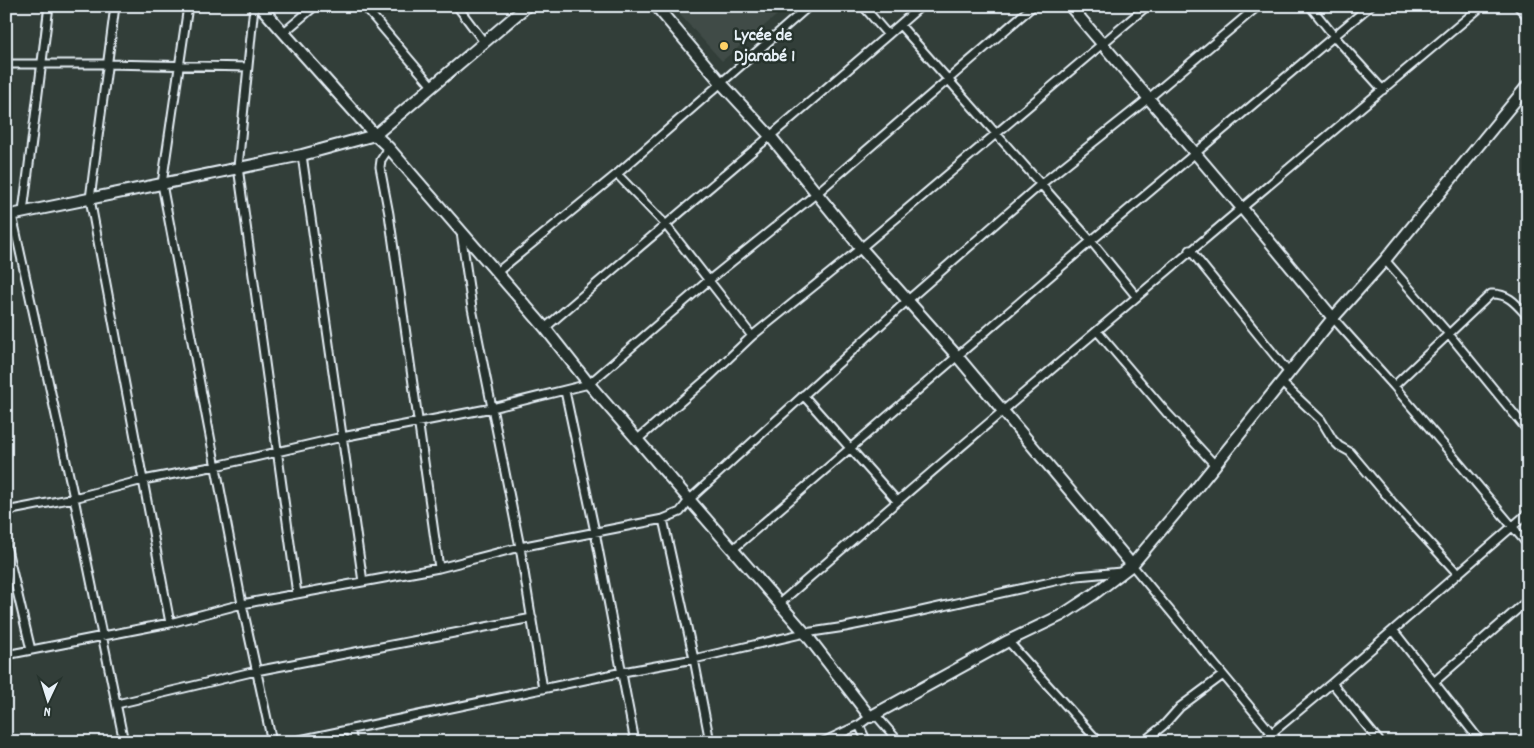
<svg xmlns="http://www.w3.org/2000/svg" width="1534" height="748" font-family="Dekko,sans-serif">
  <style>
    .built { fill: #3f4b46 }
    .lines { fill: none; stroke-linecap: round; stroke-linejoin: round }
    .stream { stroke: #9ea9ab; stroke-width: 2 }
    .street-casing { stroke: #e8f1f8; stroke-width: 11 }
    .secondary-casing { stroke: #e8f1f8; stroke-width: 14 }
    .street { stroke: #26332d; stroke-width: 7 }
    .secondary { stroke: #26332d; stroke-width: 10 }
    .poi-dot { fill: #ffd166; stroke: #26332d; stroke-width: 2 }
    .labels { text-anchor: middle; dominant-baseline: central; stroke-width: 5; stroke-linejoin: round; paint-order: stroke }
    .poi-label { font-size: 18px; font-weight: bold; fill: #e8f1f8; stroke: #26332d; text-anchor: start }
  </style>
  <rect width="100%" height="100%" fill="#323e39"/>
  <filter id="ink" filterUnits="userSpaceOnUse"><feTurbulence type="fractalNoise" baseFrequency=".02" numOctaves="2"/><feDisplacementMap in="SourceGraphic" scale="10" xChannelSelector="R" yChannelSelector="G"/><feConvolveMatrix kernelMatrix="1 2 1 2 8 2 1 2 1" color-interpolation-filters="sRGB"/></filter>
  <g filter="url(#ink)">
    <!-- built -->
    <path class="built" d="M672,6H788L722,61Z"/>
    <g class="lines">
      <!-- stream -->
      <path class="stream" d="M38,61L44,6
        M36,83L37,66"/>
      <defs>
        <path id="street" d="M115,6L90,199L170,623
          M188,6L162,184L242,604L272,742
          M254,6L238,167L297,594
          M364,6L432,86
          M457,6L484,42
          M863,6L888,35
          M1310,6L1334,36L1383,90
          M900,25L1091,241L1136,296
          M283,33L315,6
          M6,64H107L248,67
          M389,148L381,160L380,167L389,214L439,568
          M302,155L363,582
          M617,174L665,224L752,336
          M23,212L49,6
          M12,215L74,498L124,742
          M461,232L472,308L520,547L543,689
          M1190,250L1289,373
          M1385,260L1448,333L1528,431
          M496,273L617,174L809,6
          M1333,318L1394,386L1528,545
          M545,328C670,220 797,115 921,6
          M1097,331L1166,412L1215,465
          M1281,382L1321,420L1333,440L1339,446L1350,452L1393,503L1458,574
          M1394,386L1491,294C1509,293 1517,305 1528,317
          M565,391L595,532L635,742
          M803,395L897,501
          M638,439L709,377L752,336L861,248L1147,6
          M6,511L74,498L143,480L216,466L342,437L492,408L589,384L708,281L817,193L1033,6
          M663,519L694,659L710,742
          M6,545L31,650
          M732,550L1091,241L1370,6
          M1132,565L1279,742
          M780,603C1012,401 1247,203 1482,6
          M1393,630L1481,742
          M1008,641L1099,742
          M6,655L170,623L242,604L439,568L520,547L663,519L680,512L690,499L908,300L1040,185L1149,98L1258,6
          M1434,682L1528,600
          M1332,683L1380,742
          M117,704L256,671L532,618
          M875,714L899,742
          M859,725L867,742
          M350,729L353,742
          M290,742L623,672L694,659L805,633L845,627L899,616L1077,576L1121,572
          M823,742L859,725L870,717
          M1143,742L1164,725L1180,707L1223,675
          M1261,742L1332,683L1528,513"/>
        <path id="secondary" d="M260,6L375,135L389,148L545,328L589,384L805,633L870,717L1008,641L1062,615L1094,594L1132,565L1195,490L1333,318L1385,260L1528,85
          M656,6L722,84L771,137L861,248L957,356L1132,565
          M1070,6L1241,207L1333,318
          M1520,6L1528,15
          M6,216L302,155L375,135L527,6"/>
      </defs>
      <!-- street casing -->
      <use href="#street" class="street-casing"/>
      <!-- secondary casing -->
      <use href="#secondary" class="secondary-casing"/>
      <!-- street -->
      <use href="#street" class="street"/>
      <!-- secondary -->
      <use href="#secondary" class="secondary"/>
    </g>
  </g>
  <!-- markers -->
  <circle class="poi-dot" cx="724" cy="46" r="5"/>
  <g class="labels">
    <!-- poi labels -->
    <g class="poi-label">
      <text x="734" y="36">Lycée de<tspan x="734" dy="21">Djarabé 1</tspan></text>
    </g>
  </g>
  <!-- margin -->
  <rect width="1534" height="748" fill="none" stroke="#26332d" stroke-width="25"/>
  <rect x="12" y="12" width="1509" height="723" fill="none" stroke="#e8f1f8" stroke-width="2" filter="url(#ink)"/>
  <!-- north arrow -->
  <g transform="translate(48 700) rotate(184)" stroke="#26332d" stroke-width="4" paint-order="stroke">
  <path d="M0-4L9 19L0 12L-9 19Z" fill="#e8f1f8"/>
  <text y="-8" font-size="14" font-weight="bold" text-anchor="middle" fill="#e8f1f8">N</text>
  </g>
</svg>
